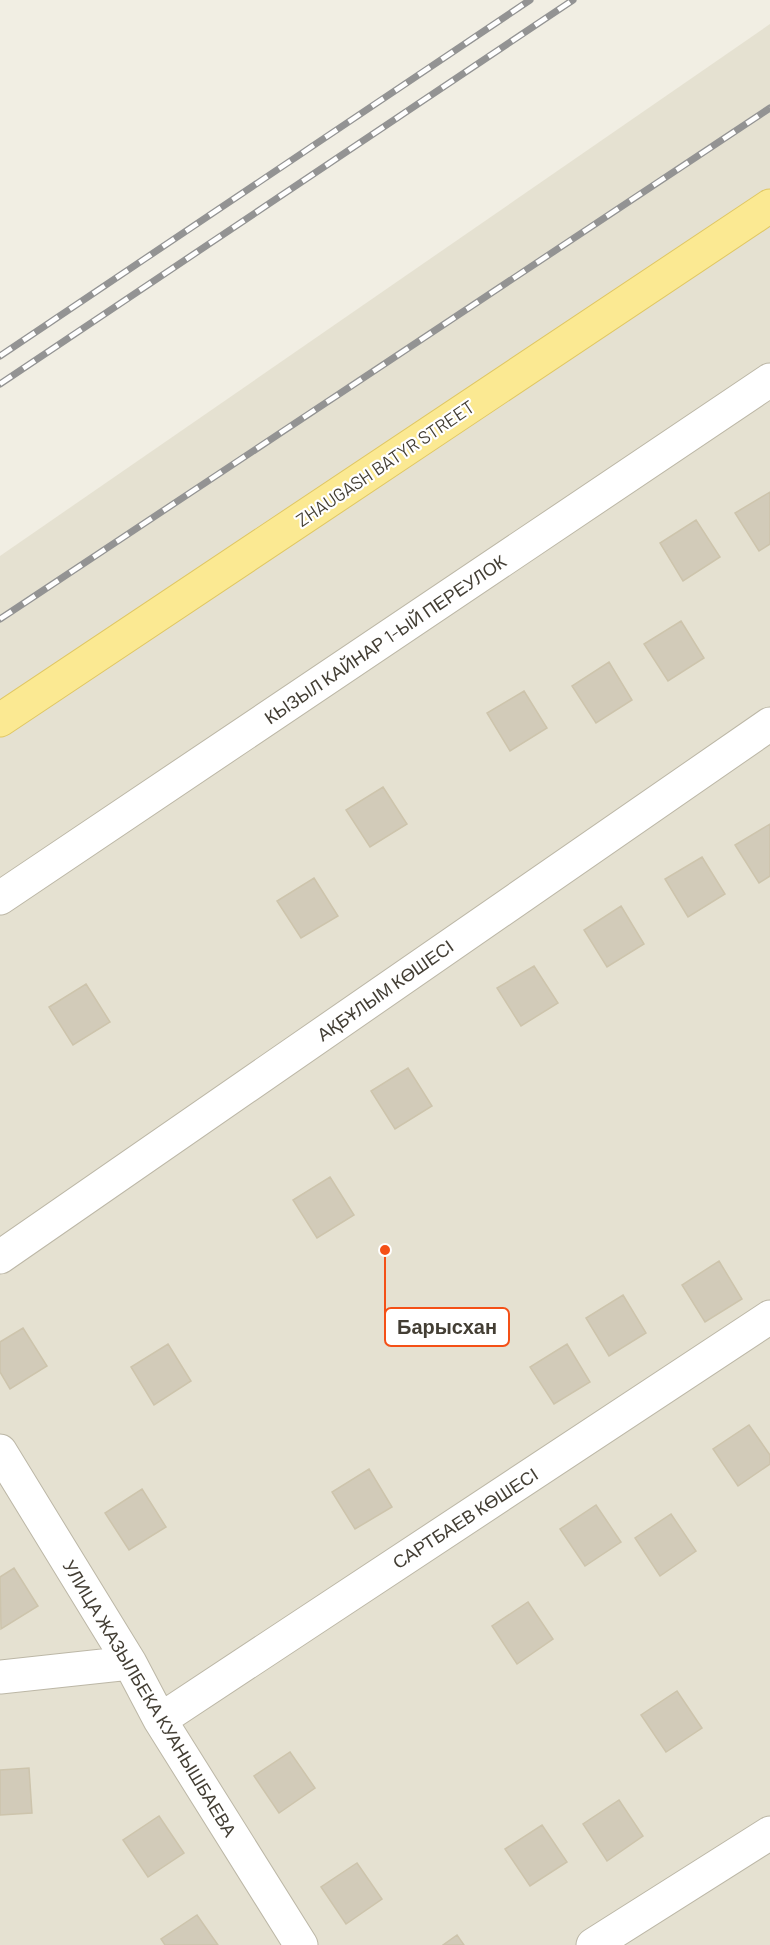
<svg xmlns="http://www.w3.org/2000/svg" width="770" height="1945" font-family="Barlow,sans-serif">
  <style>
    .residential { fill: #e5e1d1 }
    .building { fill: #d2cbb9; stroke: #cdc4ac; stroke-width: 1.5 }
    .lines { fill: none; stroke-linecap: round; stroke-linejoin: round }
    .minor-casing { stroke: #bcb7a6; stroke-width: 35 }
    .major-casing { stroke: #e0c763; stroke-width: 35 }
    .minor { stroke: #fff; stroke-width: 33 }
    .major { stroke: #fbe992; stroke-width: 33 }
    .rail-casing { stroke: #939393; stroke-width: 7 }
    .rail { stroke: #fff; stroke-width: 4.5; stroke-dasharray: 14; stroke-linecap: butt }
    .labels { text-anchor: middle; dominant-baseline: central; stroke-width: 4.5; stroke-linejoin: round; paint-order: stroke }
    .street-label { font-size: 18px; fill: #433e34; stroke: #fff }
    .leader { fill: none; stroke: #f45017; stroke-width: 2 }
    .callout-dot { fill: #f45017; stroke: #fff; stroke-width: 2 }
    .callout { fill: #fff; stroke: #f45017; stroke-width: 2 }
    .callout-label { font-size: 20px; text-anchor: middle; font-weight: bold; fill: #433e34 }
  </style>
  <rect width="100%" height="100%" fill="#f1eee3"/>
  <!-- residential -->
  <path class="residential" d="M770,24V1945H0V556Z"/>
  <!-- building -->
  <path class="building" d="M770,492V544L759,551L735,513Z
    M696,520L720,557L683,581L660,543Z
    M681,621L704,658L668,681L644,644Z
    M609,662L632,700L596,723L572,686Z
    M524,691L547,728L510,751L487,713Z
    M383,787L407,824L370,847L346,810Z
    M770,824V876L759,883L735,845Z
    M702,857L725,894L688,917L665,879Z
    M314,878L338,916L301,938L277,901Z
    M621,906L644,944L607,967L584,930Z
    M534,966L558,1003L521,1026L497,988Z
    M86,984L110,1022L73,1045L49,1007Z
    M408,1068L432,1106L395,1129L371,1091Z
    M330,1177L354,1215L317,1238L293,1200Z
    M719,1261L742,1299L705,1322L682,1285Z
    M623,1295L646,1333L609,1356L586,1318Z
    M23,1328L47,1366L10,1389L0,1372V1342Z
    M168,1344L191,1381L154,1405L131,1367Z
    M567,1344L590,1382L554,1404L530,1367Z
    M749,1425L770,1455V1464L738,1486L713,1449Z
    M369,1469L392,1507L355,1529L332,1492Z
    M142,1489L166,1527L129,1550L105,1513Z
    M596,1505L621,1542L585,1566L560,1529Z
    M671,1514L696,1551L660,1576L635,1538Z
    M14,1568L38,1606L1,1629L0,1577Z
    M528,1602L553,1639L517,1664L492,1626Z
    M677,1691L702,1728L666,1752L641,1715Z
    M290,1752L315,1788L279,1813L254,1776Z
    M29,1768L32,1813L0,1815V1770Z
    M619,1800L643,1836L607,1861L583,1824Z
    M159,1816L184,1853L148,1877L123,1840Z
    M542,1825L567,1862L530,1886L505,1849Z
    M357,1863L382,1899L346,1924L321,1887Z
    M197,1915L218,1945H165L161,1939Z
    M457,1935L464,1945H443Z"/>
  <g class="lines">
    <defs>
      <path id="minor" d="M0,898L770,380
        M0,1257L770,724
        M0,1451L130,1663L160,1720L301,1945
        M0,1677L130,1663
        M160,1720L770,1317
        M593,1945L770,1833"/>
      <path id="major" d="M0,720L770,206"/>
    </defs>
    <!-- minor casing -->
    <use href="#minor" class="minor-casing"/>
    <!-- major casing -->
    <use href="#major" class="major-casing"/>
    <!-- minor -->
    <use href="#minor" class="minor"/>
    <!-- major -->
    <use href="#major" class="major"/>
    <defs>
      <path id="rail" d="M0,356L530,0
        M0,384L573,0
        M0,619L770,108"/>
    </defs>
    <!-- rail casing -->
    <use href="#rail" class="rail-casing"/>
    <!-- rail -->
    <use href="#rail" class="rail"/>
  </g>
  <g class="labels">
    <!-- street labels -->
    <g class="street-label">
      <text transform="translate(385 463) rotate(-34)">ZHAUGASH BATYR STREET</text>
      <text transform="translate(385 639) rotate(-34)">КЫЗЫЛ КАЙНАР 1-ЫЙ ПЕРЕУЛОК</text>
      <text transform="translate(385 990) rotate(-35)">АҚБҰЛЫМ КӨШЕСІ</text>
      <text transform="translate(465 1518) rotate(-33)">САРТБАЕВ КӨШЕСІ</text>
      <text transform="translate(150 1698) rotate(59)">УЛИЦА ЖАЗЫЛБЕКА КУАНЫШБАЕВА</text>
    </g>
  </g>
  <!-- callouts -->
  <path class="leader" d="M385 1250L385 1327"/>
  <circle class="callout-dot" cx="385" cy="1250" r="6"/>
  <rect class="callout" x="385" y="1308" width="124" height="38" rx="6"/>
  <g class="callout-label">
    <text x="447" y="1334">Барысхан</text>
  </g>
</svg>
